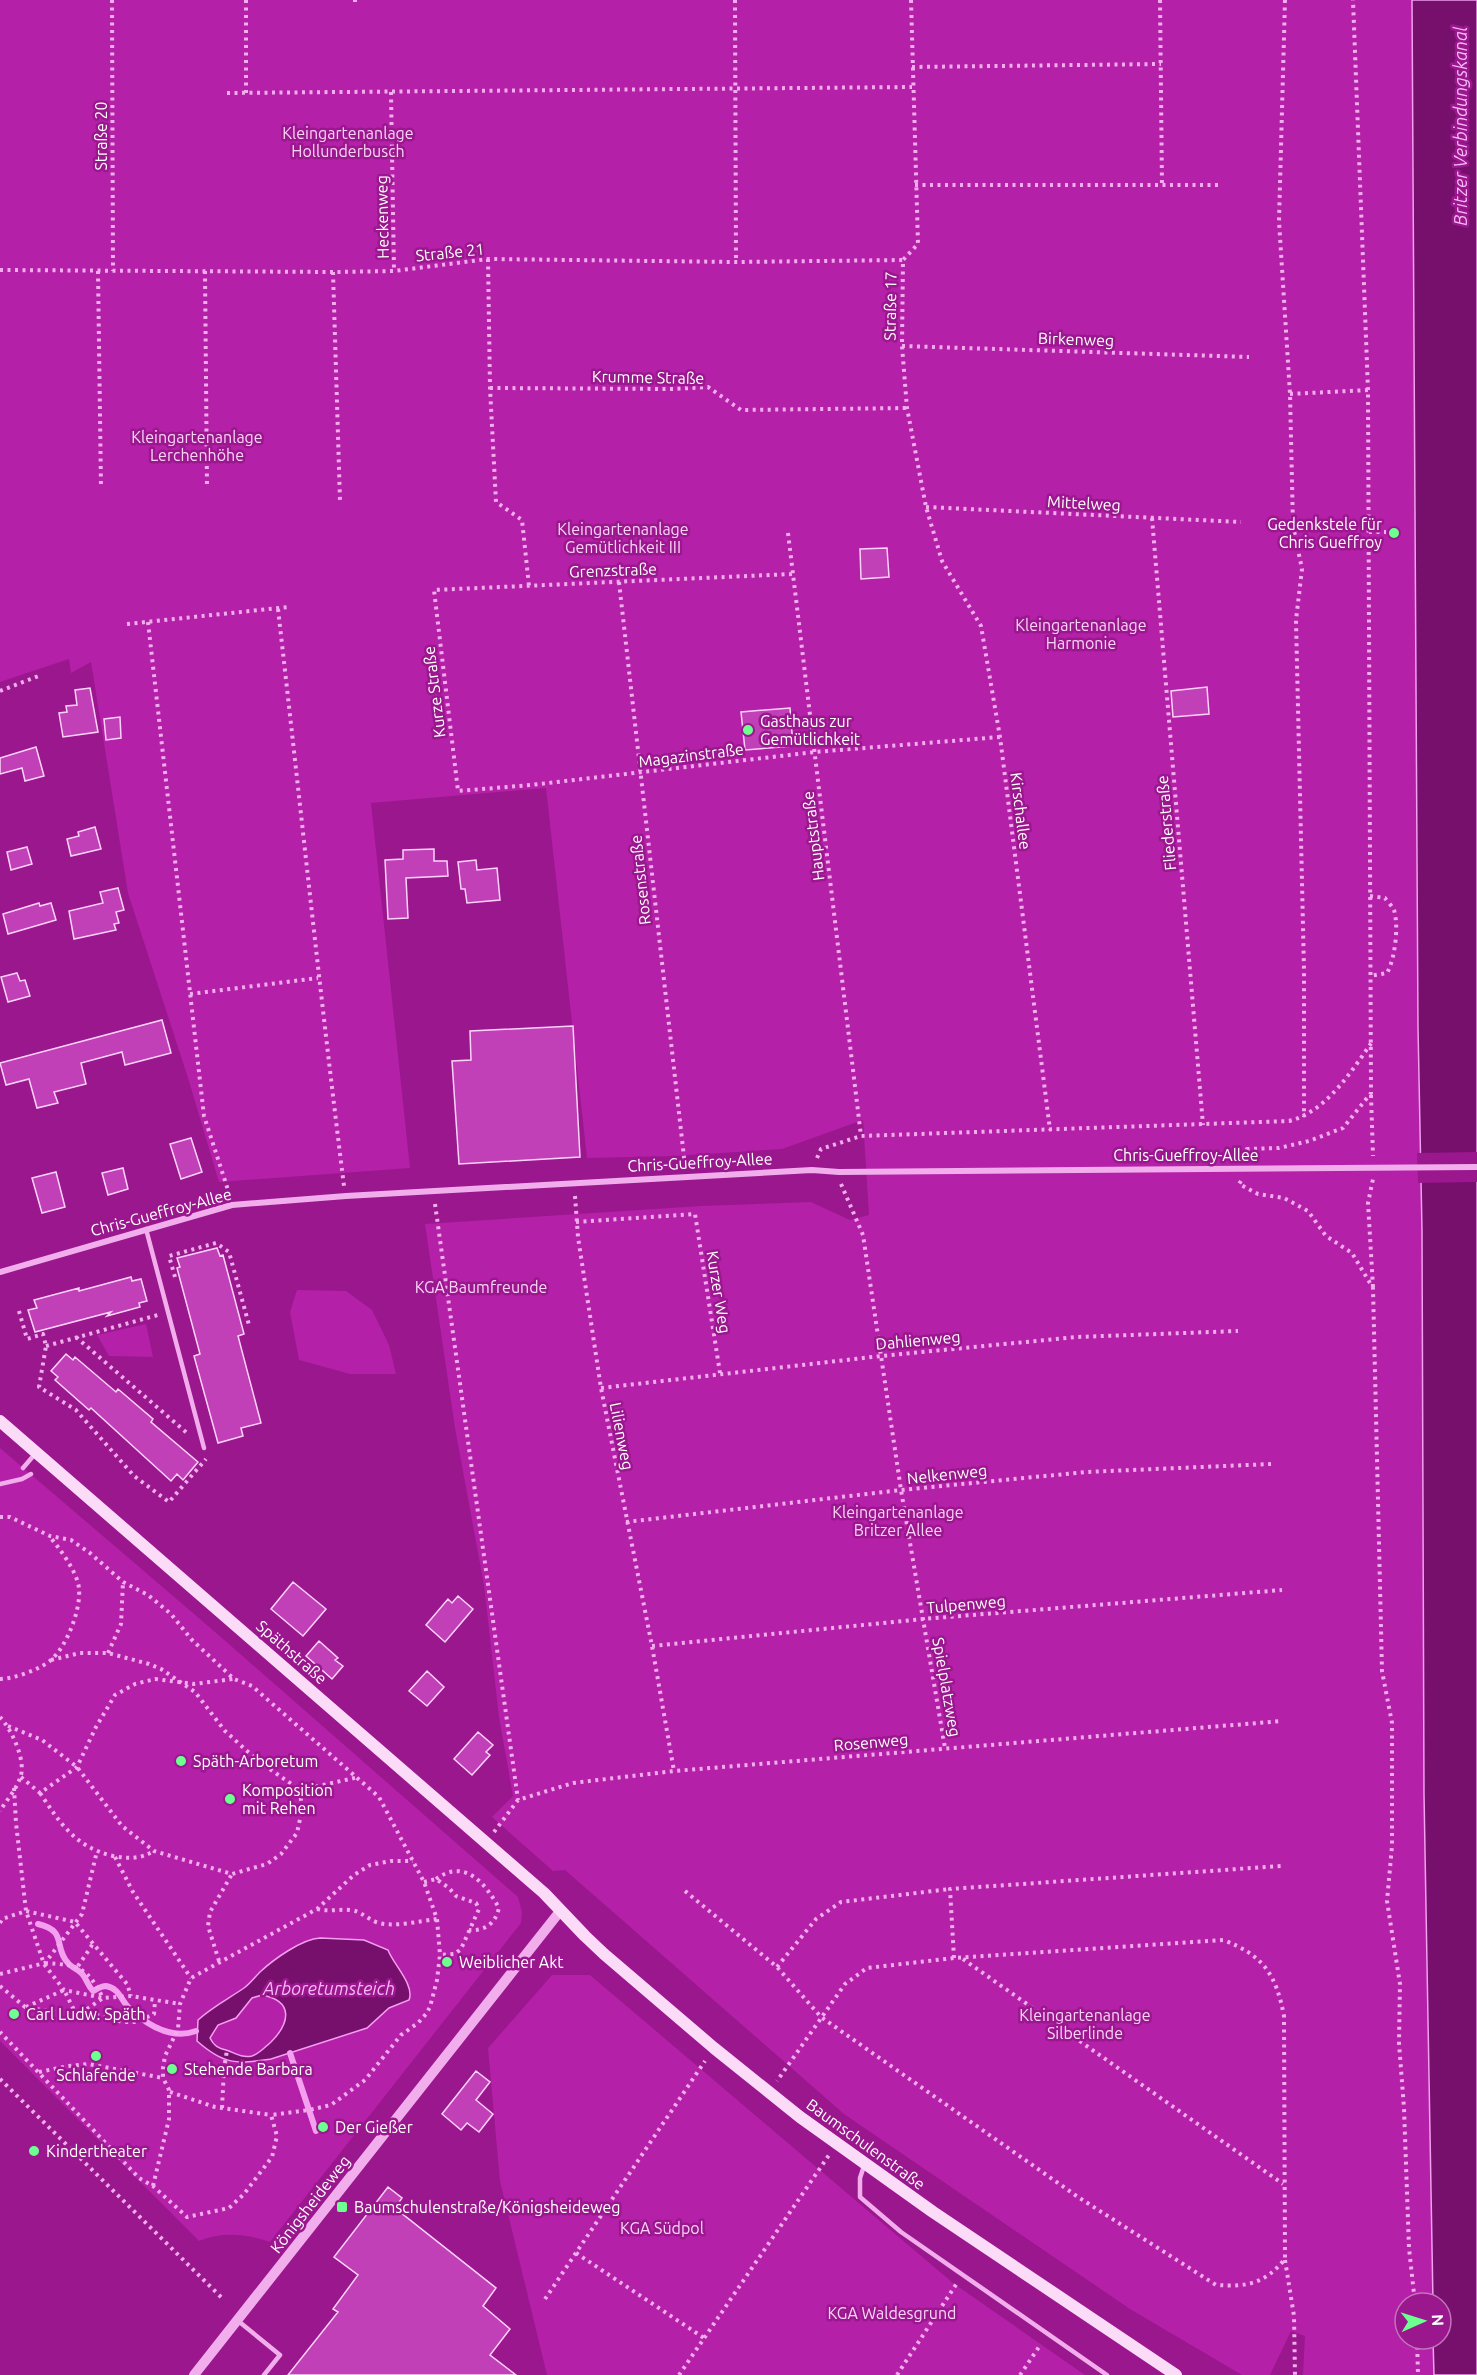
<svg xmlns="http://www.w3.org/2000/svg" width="1477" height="2375" font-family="Ubuntu,sans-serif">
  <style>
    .green { fill: #b420a8 }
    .water { fill: #770f6d; stroke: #f49fef; stroke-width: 1.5; fill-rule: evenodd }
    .pier { fill: #9a178e }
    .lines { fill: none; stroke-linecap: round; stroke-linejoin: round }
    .stream { stroke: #f49fef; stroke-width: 6 }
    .building { fill: #c140b7; stroke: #fcd4f9; stroke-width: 1.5 }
    .path { stroke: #f2aded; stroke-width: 4; stroke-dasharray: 3 4.5; stroke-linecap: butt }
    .service { stroke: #f2aded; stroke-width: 4.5 }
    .minor { stroke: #f2aded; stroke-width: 6 }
    .tertiary { stroke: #f2aded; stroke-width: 10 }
    .secondary { stroke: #fcdbf9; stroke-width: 12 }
    .poi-dot { fill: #6dff90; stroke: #9a178e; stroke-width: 2 }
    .labels { text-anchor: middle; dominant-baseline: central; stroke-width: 5; stroke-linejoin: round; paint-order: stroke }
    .park-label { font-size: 16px; fill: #fcd4f9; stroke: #9a178e }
    .street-label { font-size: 16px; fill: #fff; stroke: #9a178e }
    .poi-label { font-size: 16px; fill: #fff; stroke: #9a178e; text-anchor: start }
    .water-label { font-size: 18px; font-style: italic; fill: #f8b9f4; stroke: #9a178e }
  </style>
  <rect width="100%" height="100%" fill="#9a178e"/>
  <!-- green -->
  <path class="green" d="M0,0H1412L1418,1027L1422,1231L1424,1794L1433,2303H1405V2339H1433L1434,2375H1303L1305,2336L1291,2331L1270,2375H1242L1130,2309L844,2114L565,1870L553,1871L492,1817L513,1796L499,1717L484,1585L455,1428L425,1224L701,1206L811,1202L850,1220L869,1215L863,1120L782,1149L675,1156L587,1158L546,788L371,803L410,1168L219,1182L188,1078L128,893L91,662L71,673L69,659L0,682Z
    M297,1290L346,1291L372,1310L389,1345L396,1374H350L299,1360L290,1312Z
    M146,1324L153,1357L109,1356L97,1335Z
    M0,1448L207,1625L518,1897L522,1912L521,1923L270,2242C247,2234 222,2231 199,2241L0,2041Z
    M552,1975H590L953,2283L1085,2375H547L500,2181L488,2048Z"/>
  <!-- water -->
  <path class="water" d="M1412,0H1477V2375H1434L1433,2339H1441V2303H1433L1424,1794L1422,1231L1418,1027Z
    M320,1938L364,1940L388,1950C393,1964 415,1985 409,2000L389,2008L367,2028L271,2059C236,2064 224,2065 197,2041L198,2020C212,2007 228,1999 244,1988C250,1984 255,1977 260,1972C274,1959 302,1939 320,1938ZM262,1995C294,2001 290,2023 271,2042C265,2047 259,2054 252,2056C243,2058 236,2054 229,2051C220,2048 215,2048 210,2038L218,2025L236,2018L252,1998Z"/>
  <!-- pier -->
  <path class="pier" d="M1477,1152V1182L1418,1183L1417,1153Z"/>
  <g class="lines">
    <!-- stream -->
    <path class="stream" d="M38,1924C68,1931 53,1947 68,1963C72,1968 80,1970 83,1975C87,1980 88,1986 93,1991C97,1989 101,1986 106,1986C119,1988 121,2000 129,2008C147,2025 171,2040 196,2031
      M290,2053L316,2131"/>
  </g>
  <!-- building -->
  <path class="building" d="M887,548L889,577L861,579L860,549Z
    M1207,687L1209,714L1173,717L1171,691Z
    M90,688L98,732L63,737L59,713L67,712L66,706L77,705L75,690Z
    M790,708L793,746L745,750L741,712Z
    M120,717L121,738L106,740L104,719Z
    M36,747L44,776L25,781L22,768L0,774V758Z
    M95,827L101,849L71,856L67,839L79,836L78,832Z
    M27,847L32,864L11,870L7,852Z
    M434,849V861H447L448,876L406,878L408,918L388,919L385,860L403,859V850Z
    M476,860L477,870L497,868L500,900L467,903L465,889H461L458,862Z
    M118,888L124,910L116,912L119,923L114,924L116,930L74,939L69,911L103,903L100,892Z
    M39,903L40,906L51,903L56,920L8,934L3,914Z
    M17,973L20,981L25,980L30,996L8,1002L1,977Z
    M162,1020L171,1053L125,1065L122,1052L81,1063L86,1084L54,1092L58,1103L37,1108L29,1079L6,1085L0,1063Z
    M573,1026L580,1157L459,1164L452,1061L471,1060L470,1031Z
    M191,1138L202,1172L181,1179L170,1144Z
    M123,1168L128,1189L108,1195L102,1173Z
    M56,1172L65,1207L42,1213L32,1178Z
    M217,1248L220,1256L223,1255L244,1334L238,1336L261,1423L241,1428L243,1436L218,1443L194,1356L200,1354L177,1268L180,1267L177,1258Z
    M131,1277L132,1281L141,1279L147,1301L139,1303L140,1307L107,1316L111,1312L35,1332L28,1310L37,1308L34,1300L79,1288V1291Z
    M66,1354L73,1360L75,1357L116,1392L118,1389L153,1419L151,1422L198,1462L183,1480L177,1474L171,1481L91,1408L89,1410L55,1380L58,1377L51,1371Z
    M293,1582L326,1609L303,1636L271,1609Z
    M458,1596L473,1609L445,1642L426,1625L448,1599L452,1603Z
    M319,1641L338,1658L335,1660L343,1666L332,1679L306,1656Z
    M427,1671L444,1687L427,1706L409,1691Z
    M478,1732L493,1745L486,1752L490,1755L472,1775L454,1759Z
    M476,2071L490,2082L476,2100L493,2114L479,2132L467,2123L461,2130L442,2114Z
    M388,2187L402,2198L395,2208L496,2288L483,2306L510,2329L490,2355L516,2375H288L338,2312L333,2309L358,2275L334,2257Z"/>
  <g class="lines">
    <!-- path -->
    <path class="path" d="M112,0L113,271
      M246,0V93
      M355,0V2
      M735,0L736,262
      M911,0L918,244L903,260L902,346L907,408L926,507L942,561L981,626L1000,737L1050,1130
      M1160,0L1162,186
      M1285,0L1279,221L1290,394L1293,526L1302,569L1296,620L1304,970V1117
      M912,67L1161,64
      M391,92L394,271
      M227,93L912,87
      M915,185H1219
      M488,259L490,388L496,502L522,520L529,586
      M0,270L333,272L394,271L488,259L736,262L903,260
      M98,271L101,488
      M205,271L207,487
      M333,272L340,501
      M902,346L1249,357
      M490,388L673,389L708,387L741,410L907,408
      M1290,394L1368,390
      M926,507L1241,522
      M1152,518L1203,1125
      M1369,532H1386
      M788,533L861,1136
      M792,574L434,590L458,791L531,785L815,752L1000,737
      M619,582L685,1166
      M278,609C300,801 320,994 344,1186
      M148,622L204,1116L229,1193
      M127,624L288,607
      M0,691L41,675
      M1370,896L1385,898C1387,901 1392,906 1394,910C1399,926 1395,959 1387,973L1370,976
      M190,994L318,978
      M1371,1095L1373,1156
      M1247,1157V1149L1279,1148L1309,1141L1343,1128L1371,1093L1368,390L1353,0
      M817,1158L821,1149L861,1136L1289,1121C1326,1112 1351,1072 1372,1042
      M1241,1181L1239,1184L1258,1194L1284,1198L1308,1211L1326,1236L1352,1253L1373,1288L1382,1671L1392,1723V1846L1387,1901L1400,1984L1399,2043L1404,2108L1409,2248L1415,2303
      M841,1184L863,1235L901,1490L945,1748
      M575,1196L578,1237L601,1388L652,1646L674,1771
      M435,1204L518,1800
      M576,1222L695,1214L720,1373
      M175,1277L169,1256L216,1243L229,1252L249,1325
      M1373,1287L1368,1203L1373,1179
      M19,1311L27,1339L43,1334L46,1346L39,1387L76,1410L134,1476L169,1502L206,1459
      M76,1337L187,1433
      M46,1346L158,1315
      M601,1388L881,1356L1077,1337L1238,1331
      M0,1517H10L50,1536L71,1540L90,1553L123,1582L148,1595L171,1614L192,1640L234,1679L252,1686L379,1797L424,1882L437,1919L440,1955L437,1980L430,2007L426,2014L418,2023L401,2035L365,2080L331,2105L309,2110L271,2115L277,2136L272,2157L244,2194L229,2208L187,2217L153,2186L139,2178L0,2032
      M626,1522L901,1490L1086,1472L1271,1464
      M652,1646L923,1619L1282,1590
      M108,1653L121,1624L123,1582
      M51,1660L80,1653H108L149,1664L161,1669L195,1692L225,1731L257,1760L300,1790L359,1777
      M0,1679C13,1679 41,1669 51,1660C67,1646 81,1609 79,1589C78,1573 60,1549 50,1537
      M0,1717C12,1730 27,1762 20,1778C16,1790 6,1801 0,1811
      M8,1726L42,1740L77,1767L122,1826L154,1851L232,1874L267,1864L281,1854L297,1833L302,1810L300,1790
      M21,1777L40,1793L77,1767L96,1727L115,1695L135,1684L155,1679L194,1684L233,1679
      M14,1788L16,1823L26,1911L44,1964L64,1990L103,1998L131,1996L180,2004
      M40,1793C60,1823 75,1847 113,1856C129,1859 140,1859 154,1851
      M494,1832L518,1800L573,1783L674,1771L1282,1721
      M115,1857L133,1892L191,1978
      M436,1879C465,1858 485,1883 499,1908C495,1924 485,1931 469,1930
      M424,1882L436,1879L449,1888L456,1896L476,1903L479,1909L461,1949L455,1954L440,1955
      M685,1891L777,1967L821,2017L1078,2197L1216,2285C1248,2287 1264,2284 1285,2259L1284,2016C1276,1974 1263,1955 1223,1940L954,1958L867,1968L845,1984L777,2081
      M317,1909C329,1912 339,1909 350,1910C361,1911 366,1918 376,1922C393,1928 419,1921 437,1919
      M0,1923L2,1919L26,1911L75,1922L127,1984L131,1996
      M954,1958L950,1889L1281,1866
      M963,1959L1283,2184
      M219,1961L208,1926L210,1912L232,1874
      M78,1966L91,1947L93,1941
      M777,1967L816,1919L841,1902L950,1889
      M0,1974L45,1963L82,1914L97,1851
      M0,1986L25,2007L77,2016L103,1998C87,1967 79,1965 45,1963
      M26,2007L64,1990L77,2016L101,2015L122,2022H136L154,2014L155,2001
      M39,2072L68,2066L88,2064L163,2078
      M0,2079L223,2299
      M170,2092L215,2107L271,2115
      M222,2108L224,2069L227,2050
      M153,2186L169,2119V2090L163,2078V2068L165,2056L178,2029L180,2004L191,1978L317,1909L354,1875L370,1865L391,1861H413
      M576,2253L704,2338
      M1285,2260L1294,2316L1295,2375
      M545,2299L705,2061
      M1417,2339L1418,2375
      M679,2375L829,2155
      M897,2375L957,2283
      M1020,2375L1041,2344"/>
    <!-- service -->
    <path class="service" d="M146,1229L204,1448
      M23,1468L35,1454
      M0,1484L22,1479L31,1474
      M864,2166L860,2178V2197L901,2232L1107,2375
      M237,2320L280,2355L264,2375"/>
    <!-- minor -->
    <path class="minor" d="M0,1272L232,1205L346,1196L812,1170L839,1172L1477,1167"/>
    <!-- tertiary -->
    <path class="tertiary" d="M194,2375L561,1910"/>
    <!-- secondary -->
    <path class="secondary" d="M0,1421L544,1893L585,1936L604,1954L714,2048L800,2117L933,2212L1176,2375"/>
  </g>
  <!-- markers -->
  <g class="poi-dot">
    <circle cx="1394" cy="533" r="6"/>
    <circle cx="748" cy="730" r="6"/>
    <circle cx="181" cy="1761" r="6"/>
    <circle cx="230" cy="1799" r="6"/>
    <circle cx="447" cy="1962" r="6"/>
    <circle cx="14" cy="2014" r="6"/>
    <circle cx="96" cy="2056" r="6"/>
    <circle cx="172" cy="2069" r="6"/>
    <circle cx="323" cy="2127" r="6"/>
    <circle cx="34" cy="2151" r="6"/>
    <rect x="336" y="2201" width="12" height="12" rx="3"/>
  </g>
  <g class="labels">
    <!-- park labels -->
    <g class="park-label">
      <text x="348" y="133">Kleingartenanlage<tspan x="348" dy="18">Hollunderbusch</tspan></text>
      <text x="197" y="437">Kleingartenanlage<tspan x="197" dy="18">Lerchenhöhe</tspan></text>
      <text x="623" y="529">Kleingartenanlage<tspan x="623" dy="18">Gemütlichkeit III</tspan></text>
      <text x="1081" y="625">Kleingartenanlage<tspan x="1081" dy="18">Harmonie</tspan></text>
      <text x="481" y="1287">KGA Baumfreunde</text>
      <text x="898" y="1512">Kleingartenanlage<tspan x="898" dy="18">Britzer Allee</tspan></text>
      <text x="1085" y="2015">Kleingartenanlage<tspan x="1085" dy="18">Silberlinde</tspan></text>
      <text x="662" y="2228">KGA Südpol</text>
      <text x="892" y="2313">KGA Waldesgrund</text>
    </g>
    <!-- street labels -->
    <g class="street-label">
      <text transform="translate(101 136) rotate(-90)">Straße 20</text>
      <text transform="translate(382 217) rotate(-91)">Heckenweg</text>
      <text transform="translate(450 252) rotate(-6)">Straße 21</text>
      <text transform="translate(890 306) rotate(-89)">Straße 17</text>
      <text transform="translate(1076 339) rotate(2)">Birkenweg</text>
      <text transform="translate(648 377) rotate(1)">Krumme Straße</text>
      <text transform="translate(1084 503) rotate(3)">Mittelweg</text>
      <text transform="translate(613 570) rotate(-2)">Grenzstraße</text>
      <text transform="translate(434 692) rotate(-97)">Kurze Straße</text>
      <text transform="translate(691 755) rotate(-7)">Magazinstraße</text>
      <text transform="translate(1021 811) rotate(83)">Kirschallee</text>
      <text transform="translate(1166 823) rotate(-95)">Fliederstraße</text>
      <text transform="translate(813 836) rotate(-97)">Hauptstraße</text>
      <text transform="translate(640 880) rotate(-96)">Rosenstraße</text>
      <text x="1186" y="1155">Chris-Gueffroy-Allee</text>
      <text transform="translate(700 1162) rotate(-3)">Chris-Gueffroy-Allee</text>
      <text transform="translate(161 1212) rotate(-15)">Chris-Gueffroy-Allee</text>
      <text transform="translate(719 1292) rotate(81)">Kurzer Weg</text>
      <text transform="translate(918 1340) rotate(-5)">Dahlienweg</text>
      <text transform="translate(622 1436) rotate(79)">Lilienweg</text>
      <text transform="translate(947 1474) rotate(-6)">Nelkenweg</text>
      <text transform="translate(966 1604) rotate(-5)">Tulpenweg</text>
      <text transform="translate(292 1652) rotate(41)">Späthstraße</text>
      <text transform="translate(947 1687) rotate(80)">Spielplatzweg</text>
      <text transform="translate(871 1742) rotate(-5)">Rosenweg</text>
      <text transform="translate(866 2144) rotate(36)">Baumschulenstraße</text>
      <text transform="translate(310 2204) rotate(-52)">Königsheideweg</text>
    </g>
    <!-- poi labels -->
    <g class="poi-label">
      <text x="1382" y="524" text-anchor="end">Gedenkstele für<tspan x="1382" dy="18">Chris Gueffroy</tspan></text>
      <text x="760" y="721">Gasthaus zur<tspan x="760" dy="18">Gemütlichkeit</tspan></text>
      <text x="193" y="1761">Späth-Arboretum</text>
      <text x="242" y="1790">Komposition<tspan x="242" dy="18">mit Rehen</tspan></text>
      <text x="459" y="1962">Weiblicher Akt</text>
      <text x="26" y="2014">Carl Ludw. Späth</text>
      <text x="184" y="2069">Stehende Barbara</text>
      <text x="96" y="2075" text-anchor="middle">Schlafende</text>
      <text x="335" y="2127">Der Gießer</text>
      <text x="46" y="2151">Kindertheater</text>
      <text x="354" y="2207">Baumschulenstraße/Königsheideweg</text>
    </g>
    <!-- water labels -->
    <g class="water-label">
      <text transform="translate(1460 126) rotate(-90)">Britzer Verbindungskanal</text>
      <text x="329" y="1988">Arboretumsteich</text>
    </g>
  </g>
  <!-- north arrow -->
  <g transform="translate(1423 2321) rotate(87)"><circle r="28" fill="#9a178e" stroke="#c274bb" stroke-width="1.5"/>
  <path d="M0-4.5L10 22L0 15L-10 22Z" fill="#6dff90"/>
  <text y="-9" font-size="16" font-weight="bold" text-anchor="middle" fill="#ffffff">N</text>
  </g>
</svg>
